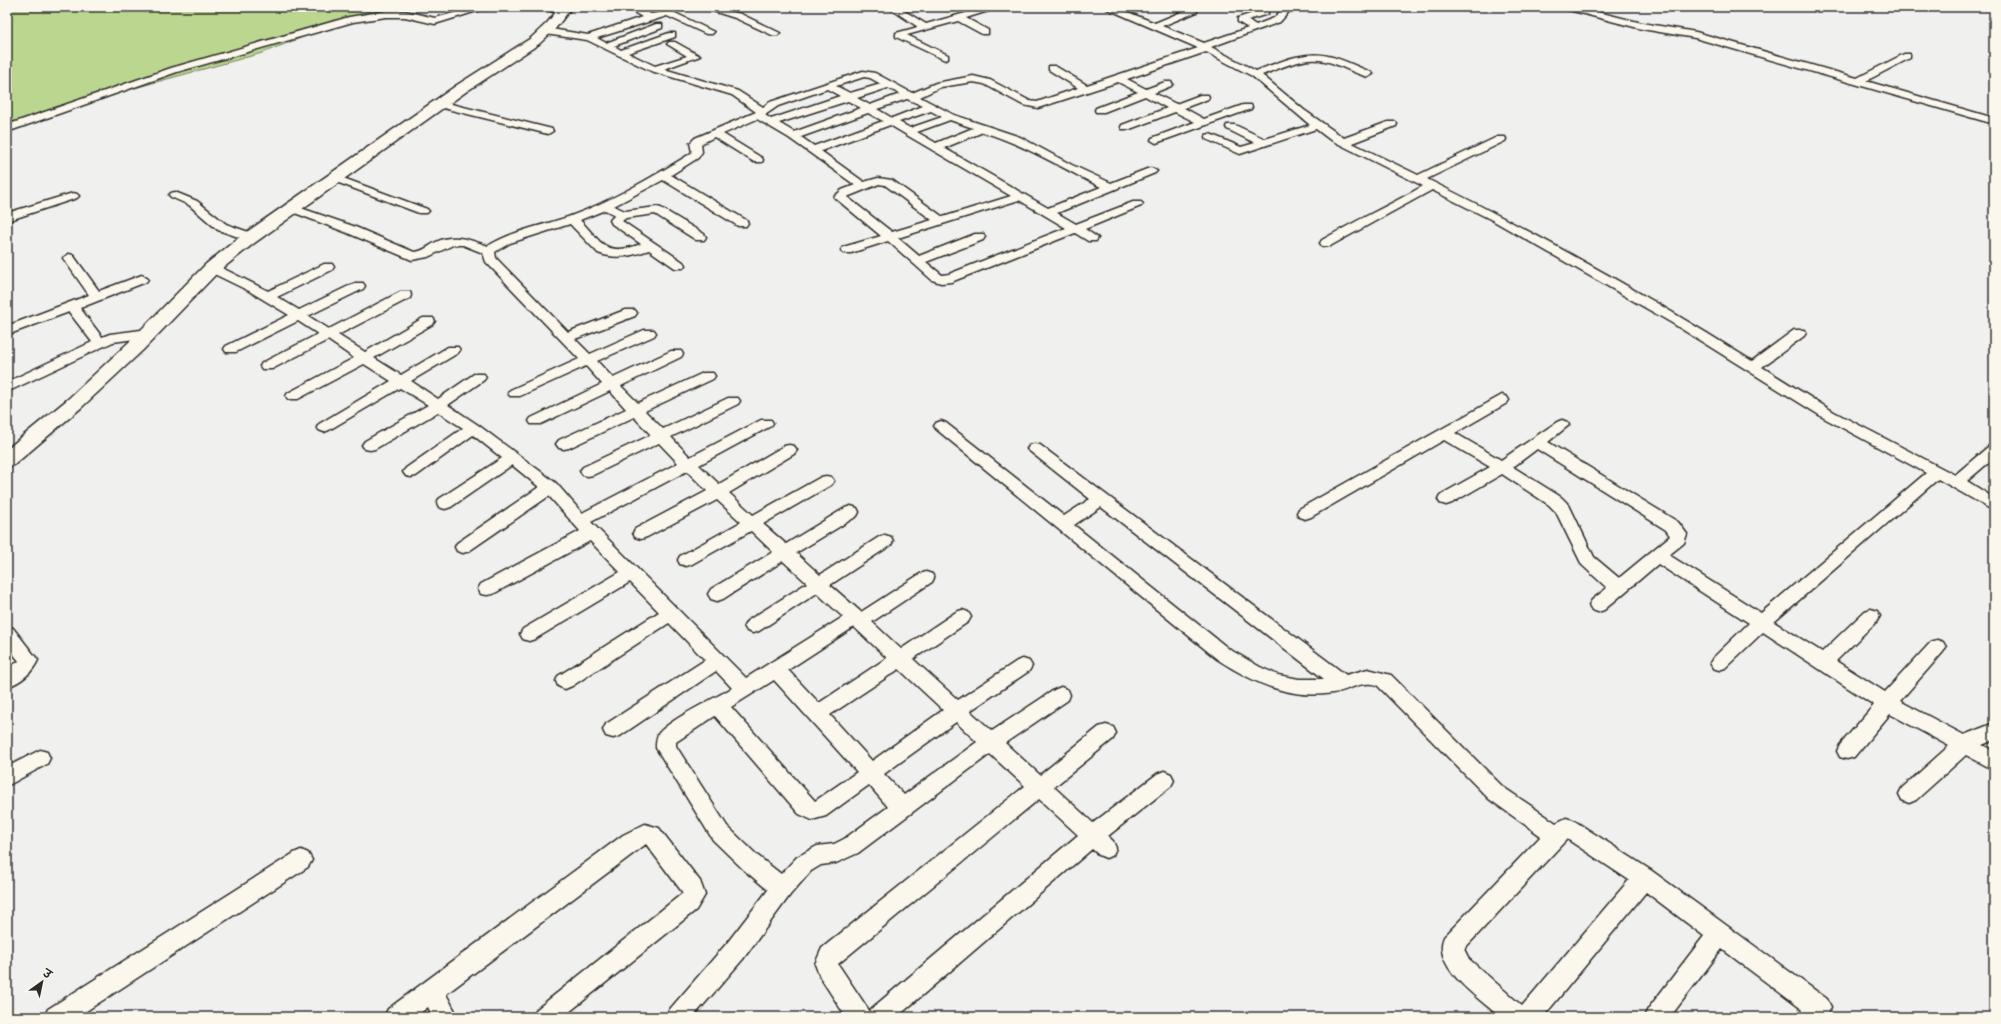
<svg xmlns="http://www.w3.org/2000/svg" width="2001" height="1024" font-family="Mali,'Playpen Sans Deva',sans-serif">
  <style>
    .green { fill: #bbd78f; stroke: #73815d }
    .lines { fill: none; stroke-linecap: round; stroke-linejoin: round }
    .street-casing { stroke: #2b2b2b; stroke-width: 3 }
    .secondary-casing { stroke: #2b2b2b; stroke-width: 3 }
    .street { fill: #fbf7ec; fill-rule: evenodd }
    .secondary { fill: #fbf7ec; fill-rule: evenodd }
  </style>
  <rect width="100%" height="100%" fill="#f0f0ef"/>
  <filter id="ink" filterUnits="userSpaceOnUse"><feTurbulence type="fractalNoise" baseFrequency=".025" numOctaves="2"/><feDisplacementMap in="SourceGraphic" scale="8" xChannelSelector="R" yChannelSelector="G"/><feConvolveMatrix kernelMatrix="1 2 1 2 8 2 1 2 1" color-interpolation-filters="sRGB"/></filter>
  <g filter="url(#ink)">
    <!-- green -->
    <path class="green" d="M7,7H380L262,53L7,123Z"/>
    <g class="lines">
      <defs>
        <path id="street" d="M476,7H490L435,24L405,17H386L353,22L177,72L7,132V125L171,68L349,17L386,11H405L435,18Z
          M540,7H554L566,12L562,15Z
          M625,7H636L651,14L671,11L714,32L712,34H706L667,16L597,38L606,43L656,24H662V28L614,46L621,50L669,33H675V37L628,53L655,66L687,56L667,44L669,42H675L700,56L664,69L738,91L763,107L770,102L863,71L875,73L912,93L936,83L973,76L990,80L1030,101L1037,102L1078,88L1049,70V66H1055L1087,85L1198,48L1103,7H1115L1155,23L1191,8H1197V12L1162,26L1204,43L1248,28L1238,22V18L1262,10H1268V14L1248,20L1256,25L1274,18L1284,7H1293L1280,22L1211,47L1256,71C1277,63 1304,50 1328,56C1343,59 1357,67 1371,72L1373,74L1368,77C1353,73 1339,64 1325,61C1304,56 1281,68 1262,75L1304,110L1344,138L1388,122H1396L1397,124L1396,126L1352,143L1418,175L1497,137H1505L1506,139L1505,141L1427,179C1538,234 1647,295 1752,361L1794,330H1804L1806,333L1804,336L1762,367L1834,412L1955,475L1989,446L1994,445V458L1967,481L1994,498V511L1938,479L1774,622L1822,652L1865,611L1871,609L1877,611L1880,616L1877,621L1836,661L1885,692L1931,642L1937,640L1943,642L1946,647L1943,652L1900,701L1964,735L1994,723V740L1982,745L1994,751V770L1966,755L1916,800L1909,803L1902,800L1899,794L1902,788L1949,746L1890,714L1854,757L1847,759L1840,757L1837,751L1840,745L1874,705L1763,632L1725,668L1719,670L1713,668L1710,663L1713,658L1749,623L1658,564L1604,610L1598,612L1592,610L1589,605L1592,600L1607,588L1582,565L1556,512L1549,505L1502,474L1452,503L1446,505L1440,503L1438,499L1440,495L1490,467L1444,440L1311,517L1305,519L1299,517L1297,513L1299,509L1502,395L1507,397L1509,400L1507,403L1455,433L1501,460L1557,422L1562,420L1567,422L1569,425L1548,442L1678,522L1687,534L1684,543L1669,555L1761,613L1926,473L1824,418L1672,323L1492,220L1432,190L1330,246H1322L1320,243L1322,240C1355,221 1390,205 1423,186L1329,139L1316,129L1240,154L1206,139L1205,137L1206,135L1210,134L1241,147L1255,143L1227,129L1226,127L1227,125H1235L1265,139L1310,125L1252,76L1206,52L1127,79L1146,89L1165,82H1171L1173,84L1171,86L1154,93L1176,104L1200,95H1208L1209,97L1208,99L1184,108L1204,119L1243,105H1251L1252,107L1251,109L1156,143L1151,140L1152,138L1195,122L1175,112L1130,129H1122L1121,127L1122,125L1167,108L1145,96L1104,112H1096L1095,110L1096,108L1138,92L1118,82L1038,108L1023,105L984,84L973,82L941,87L920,97L954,115L1020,137L1072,165L1111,183L1147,169L1151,168L1157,171L1155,173L1057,213L1076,224L1133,202H1141L1143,204L1141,206L1085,229L1098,238L1096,241H1088L1075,233L951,282L941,283L932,280L888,241L851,253H843L841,250L843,247L881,236L834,197L842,190L855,185L789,138L757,119L723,134L762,158L763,160L762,162H754L714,137L701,144L702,152L698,158L671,175L746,220L748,223L746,226H738L663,180L614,206L625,211L657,207L661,208L704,234L706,237L704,240H696L655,214L626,218L622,221L683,262L685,265L683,268H675L649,250C631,256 616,260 598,253L570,224L510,243L495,252L496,258L568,332L625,310H635L637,313L635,316L575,339L590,354L644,330H654L656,333L654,336L597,361L613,378L671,351H681L683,354L681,357L621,386L638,403L703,373H713L715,376L713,379L645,411L663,429L728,398H738L740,401L738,404L671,437L690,457L761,420H771L773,423L771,426L699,465L719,484L784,446L789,445L794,446L797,450L794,454L729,493L753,515L821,477L826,476L831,477L834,481L831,485L763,524L786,544L845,508L851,506L857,508L859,512L857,516L796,553L820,575L879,537L885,535L891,537L893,541L891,545L830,585L861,612L920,574L926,572L932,574L934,578L932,582L872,622L901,649L956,612L962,610L968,612L971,617L968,622L913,659L958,700L1017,661L1023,659L1029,661L1032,666L1029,671L970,711L992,731L1054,690L1061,687L1068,690L1070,695L1068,700L1005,743L1040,775L1099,727L1106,725L1113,727L1116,733L1113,739L1054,787L1093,823L1157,774L1164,771L1171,774L1174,780L1171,786L1108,836L1113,841L1116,848L1113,855L1106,858L1099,855L1092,849L897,1017H846L820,977L815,964L822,948L1025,786L990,754L858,853L836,863L821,865L811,871L790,895L743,959L693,1017H666L670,1009L727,943L768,890L744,870L713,840L656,748C656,743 656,737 659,733C671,719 715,698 732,688L716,671L620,736L613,738L606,736L603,730L606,724L705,660L669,623L572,686L565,689L558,686L556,681L558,676L659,612L630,582L535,639L529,641L523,639L520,634L523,629L620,572L590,541L493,594L487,595L481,594L478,589L481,584L580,531L549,496L469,551L463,553L457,551L455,547L457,543L539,487L512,465L451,507L445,509L439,507L437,503L439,499L502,458L473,435L416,476L411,477L406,476L403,472L406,468L463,428L438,412L375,449L370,450L365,449L362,445L365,441L428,405L400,388L329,430L324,432L319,430L317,427L319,424L391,381L364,364L298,399H288L286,396L288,393L354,358L328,340L272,369H262L260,366L262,363L318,334L298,321L236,352H226L224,349L226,346L289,315L249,291L208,271L206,268L208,265H216L268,291L324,264H332L334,267L332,270L277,297L299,310L355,283H363L365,286L363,289L308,316L329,329L400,292H410L411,295L410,298L338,335L365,352L423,318H433L435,321L433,324L374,358L401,375L448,347H458L460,350L458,353L411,381L438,399L474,374H484L486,377L484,380L448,405L478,425L556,483L582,513L678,463L659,443L593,475L588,476L583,475L580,471L583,467L651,435L634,417L569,448L564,449L559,448L556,444L559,440L626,409L610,391L541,424H531L529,421L531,418L602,384L586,366L520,396H510L508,393L510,390L579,359L486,262L483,253L463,245H453L428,257L412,260L345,232L287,210L285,208L291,205L295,206L353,226L414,252C422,252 429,246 436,242C454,233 471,240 488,246C512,231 541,226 568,217C612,201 651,178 690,154L692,152L690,143L695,138L756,112L732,95L651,71L587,40L545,34L541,31L545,28L588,35L642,17ZM864,77L870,78L881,84L850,93L836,86ZM888,88L900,94L870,105L857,98ZM827,89L840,96L771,119L765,115L778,106ZM907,99L923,106L892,118L877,109ZM848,101L861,108L794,132L779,123ZM931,111L942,117L910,128L899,122ZM868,113L883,121L814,146L801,137ZM950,120L973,128L936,143L917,132ZM890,125L905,134L1011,196L943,217L892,180L878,178L864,182L821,151ZM983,132C1025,145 1062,168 1101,187L1048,208L944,148ZM879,184L885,185L932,220L892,232L847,197ZM1019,200L1066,228L949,274L942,275L926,262L983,240L985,237L983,234H975L919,256L898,238ZM605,210L615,215L610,220L612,224L641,244C605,257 603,244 580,220ZM1537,449L1666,530L1670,536L1619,578L1594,557L1569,505L1561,497L1513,467ZM687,471L707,491L635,529L633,533L635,537L641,539L647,537L717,500L741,522L680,556L678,560L680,564L686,566L692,564L751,531L773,552L711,589L708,594L711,599L717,601L723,599L783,561L807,583L747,621L744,626L747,631L753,633L759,631L817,593L843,617L746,678L591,522ZM854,627L887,658L819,703L788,670ZM899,669L943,710L872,761L830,715ZM774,680L857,772L815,801L731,707ZM715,716L799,814L812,820L826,816L869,785L888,807L844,839L834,844L817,846L797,857L781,874L758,856L727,826L676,746V742ZM956,722L977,742L904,795L884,774ZM1039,799L1078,835L871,1009L870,1012L838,964Z
          M700,7H714L741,14L780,33L778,35H772L735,18Z
          M888,7H898L926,24L987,7H1001L966,18L988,30V34H982L958,21L907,35L948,55V59L945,60L896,37V33L918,27Z
          M1564,7H1578L1642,23L1696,32L1857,78L1904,54H1910V58L1866,81L1994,118V124L1695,38L1642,29L1565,9Z
          M439,101L552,129L553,131L548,134L435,106L434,104L435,102Z
          M335,175L427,209L429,211L427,213H419L331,180L329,178Z
          M175,192L197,201L226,224L254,234L256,237L250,241L218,230L189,205L171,197L169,195L171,193Z
          M73,193L77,194L79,196L77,198L7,221V213Z
          M69,254L73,255L99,291L142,275L148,279L146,282L80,308L102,337L110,334L149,329L154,330L156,333L154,336L149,337L113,342L7,392V382L92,342L69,312L7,335V326L89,295L63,258Z
          M941,421L946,423L1064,516L1090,499L1027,449L1030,445L1035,444L1040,445L1346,675L1368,669L1391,675L1503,787L1556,823L1566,818L1573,820L1652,871L1827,999L1831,1007L1826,1017H1800L1803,1010L1722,949L1670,1017H1644L1648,1009L1704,936L1646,892L1543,1017H1500C1480,999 1431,967 1444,937L1541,836L1489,799L1377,685C1362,680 1347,691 1333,693C1289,700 1252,682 1217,659L936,429L934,426L936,423ZM1101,507L1324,679H1299L1278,675L1260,667L1229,649L1074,525ZM1567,839L1629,880L1522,1006L1469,959L1464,949Z
          M7,626L13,628L38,660C32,673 21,682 7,687V669L19,661L7,646Z
          M40,750L47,752L50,758L47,764L7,786V767Z
          M645,824L659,828L700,881L705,895L696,910L563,1017H533L537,1009L683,893L646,844L446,994L458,1017H433L428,1007L415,1017H384L388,1009L623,835Z
          M301,850L308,853L312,860L308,867L77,1017H44L48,1009L294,853Z"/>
        <path id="secondary" d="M560,7H572L555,29L539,44L467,91L253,244L218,272L143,350L82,407L14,465L7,467V449L68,399L129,342L206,264L241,236L457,85L531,38L547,23Z"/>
      </defs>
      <!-- street casing -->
      <use href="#street" class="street-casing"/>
      <!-- secondary casing -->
      <use href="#secondary" class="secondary-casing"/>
      <!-- street -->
      <use href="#street" class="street"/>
      <!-- secondary -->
      <use href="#secondary" class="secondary"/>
    </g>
  </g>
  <!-- margin -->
  <rect width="2001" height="1024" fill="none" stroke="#fbf7ec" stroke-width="24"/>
  <rect x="12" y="12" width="1977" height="1000" fill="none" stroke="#2b2b2b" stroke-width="1.5" filter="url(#ink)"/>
  <!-- north arrow -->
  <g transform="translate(42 982) rotate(33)" stroke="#fbf7ec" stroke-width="3" paint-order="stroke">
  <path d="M0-3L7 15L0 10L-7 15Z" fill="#2b2b2b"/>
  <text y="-6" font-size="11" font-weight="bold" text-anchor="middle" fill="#2b2b2b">उ</text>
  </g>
</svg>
